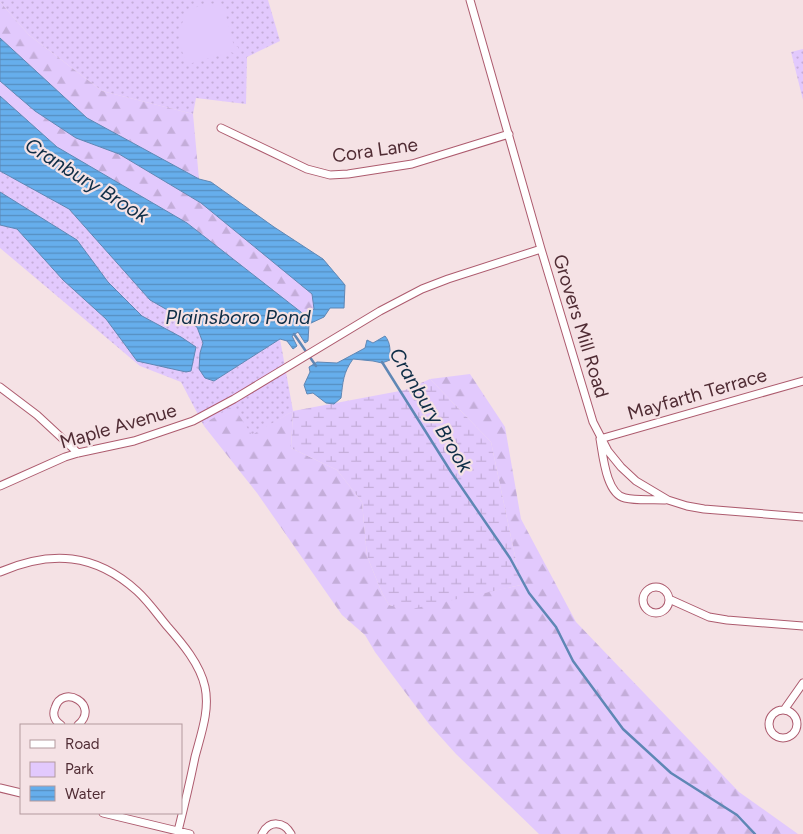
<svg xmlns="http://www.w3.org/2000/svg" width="803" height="834" font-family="Figtree,sans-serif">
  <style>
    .green { fill: url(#green-dots) }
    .forest { fill: url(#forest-firs) }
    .wetland { fill: url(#wetland-marsh) }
    .pitch { fill: #e2c9fd }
    .water { fill: url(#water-rules); stroke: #5f87b5 }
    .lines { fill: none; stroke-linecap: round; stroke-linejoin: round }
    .stream { stroke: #5f87b5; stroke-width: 2.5 }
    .minor-casing { stroke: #ad5b6e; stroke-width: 9 }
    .minor { stroke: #fff; stroke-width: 7 }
    .labels { text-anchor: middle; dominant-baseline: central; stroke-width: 4.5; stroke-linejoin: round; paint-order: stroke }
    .street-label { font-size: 19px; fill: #502c34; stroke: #f5e2e5 }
    .water-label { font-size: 20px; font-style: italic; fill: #0f2e47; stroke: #f5e2e5 }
  </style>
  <defs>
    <pattern id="green-dots" width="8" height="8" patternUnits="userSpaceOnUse" patternTransform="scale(1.25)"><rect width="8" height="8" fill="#e2c9fd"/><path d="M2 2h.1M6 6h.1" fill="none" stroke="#c4add9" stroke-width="1.8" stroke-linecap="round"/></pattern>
    <pattern id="forest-firs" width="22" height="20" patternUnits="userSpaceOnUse" patternTransform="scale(1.25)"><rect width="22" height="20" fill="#e2c9fd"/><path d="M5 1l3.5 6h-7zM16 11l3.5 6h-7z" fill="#c4add9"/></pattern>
    <pattern id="wetland-marsh" width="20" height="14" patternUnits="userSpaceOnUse" patternTransform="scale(1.25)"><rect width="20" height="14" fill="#e2c9fd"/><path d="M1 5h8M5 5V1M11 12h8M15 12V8" fill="none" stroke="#c4add9"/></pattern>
    <pattern id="water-rules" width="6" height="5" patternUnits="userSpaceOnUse" patternTransform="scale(1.25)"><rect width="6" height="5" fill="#66aeec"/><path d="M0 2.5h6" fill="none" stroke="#568ec0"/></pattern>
  </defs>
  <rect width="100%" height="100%" fill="#f5e2e5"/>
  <!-- green -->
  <path class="green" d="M0,0H268L280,41L247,57L246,104L196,98L193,114L102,91L29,35L0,2Z
    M803,49V100L791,52Z
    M0,171L69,209L150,300L197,327L203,343L200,353L214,381L280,339L293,411L252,436L210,420L204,426L181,382L140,366L0,248V225L17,229L63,280L106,319L137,361L191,371L195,347L181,337L142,316L108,282L77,240L0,192Z"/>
  <!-- forest -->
  <path class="forest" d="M0,2L29,35L102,91L193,114L199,179L87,118L0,38Z
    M0,81L35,111L76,138L119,154L201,203L312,294L314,309L306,316L187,223L57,147L0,96Z
    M470,374L505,427L521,519L576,622L739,792L798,834H539L456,754L429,724L375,652L365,635L342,615L257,493L204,426L210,420L233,406L252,435L293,411L291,448L337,470L362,502L367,556L382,593L389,605L407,609L521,585L491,442L430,379Z"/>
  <!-- wetland -->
  <path class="wetland" d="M430,379L491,442L521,585L407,610L389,605L382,593L367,556L362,502L337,470L291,448L293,411L405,390Z"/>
  <!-- pitch -->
  <path class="pitch" d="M223,4L234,46L238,47V52L235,54L231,52L189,64C175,47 176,14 199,6C206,3 216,4 223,4Z"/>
  <!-- water -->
  <path class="water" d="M0,38L87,118L199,179L211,182L274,227L323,259L345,285L344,308H330L324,317L309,324L308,341L305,343L298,332L292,336L297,346L293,349L287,341L280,339L214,381L205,378L199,369L200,353L203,343L197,327L150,300L69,209L0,171V96L57,147L187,223L306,316L314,309L312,294L201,203L119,154L76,138L35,111L0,81Z
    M0,192L77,240L108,282L142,316L181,337L196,347L191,371L186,372L137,361L106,319L63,280L17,229L0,225Z
    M385,336C391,343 390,351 390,360L382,363L373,361L353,359C343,373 343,382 341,398L334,404L326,403L313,393L307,394L304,385L310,372L309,367L317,362L337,363L365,348L367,340L373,343Z"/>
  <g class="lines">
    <!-- stream -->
    <path class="stream" d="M294,334L316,366
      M382,362L451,472L510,558L529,593L556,627L573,661L623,729L671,773L737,815L755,834"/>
    <defs>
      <path id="minor" d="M470,0L541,249L593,422L608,451L621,467L636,481L668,500L687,506L704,509L803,517
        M221,128L307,169L330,175L348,174L412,164L509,134
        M0,387L37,415L78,453
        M0,486L65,457L78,453L134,441L193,421L234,399L380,311L422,289L448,279L541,249
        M665,500C652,499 638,501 625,498C606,494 603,455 600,439L803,381
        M0,572C51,550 95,553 137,591C148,601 157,614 167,626C182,643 200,664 205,687C210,710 201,734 195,757C190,782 184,807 178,831
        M643 600a13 13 0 1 1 26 0a13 13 0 1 1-26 0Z
        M669,599L709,617L727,620L803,626
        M769 724a14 14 0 1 1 28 0a14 14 0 1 1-28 0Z
        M784,710L803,683
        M61,725C55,721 52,715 55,708C62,683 101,705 78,725
        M0,788L21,793
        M103,813L190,834
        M262,834C269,820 284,821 291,834"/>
    </defs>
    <!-- minor casing -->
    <use href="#minor" class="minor-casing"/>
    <!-- minor -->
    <use href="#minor" class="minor"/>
  </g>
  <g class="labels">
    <!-- street labels -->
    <g class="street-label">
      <text transform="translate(375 150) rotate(-8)">Cora Lane</text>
      <text transform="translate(581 326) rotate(73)">Grovers Mill Road</text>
      <text transform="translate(697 394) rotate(-16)">Mayfarth Terrace</text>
      <text transform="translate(118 426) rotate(-16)">Maple Avenue</text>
    </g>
    <!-- water labels -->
    <g class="water-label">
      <text transform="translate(87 180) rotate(32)">Cranbury Brook</text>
      <text x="238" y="317">Plainsboro Pond</text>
      <text transform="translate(431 410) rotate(59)">Cranbury Brook</text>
    </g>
  </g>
  <!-- legend -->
  <rect x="20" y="724" width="162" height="90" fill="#f5e2e5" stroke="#b3999e"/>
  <rect x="30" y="740" width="25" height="8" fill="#ffffff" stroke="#b3999e"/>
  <text x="65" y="749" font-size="15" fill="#502c34">Road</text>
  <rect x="30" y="762" width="25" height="15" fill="#e2c9fd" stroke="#b3999e"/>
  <text x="65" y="774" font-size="15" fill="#502c34">Park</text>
  <rect x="30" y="786" width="25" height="15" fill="url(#water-rules)" stroke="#b3999e"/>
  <text x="65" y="799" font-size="15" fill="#502c34">Water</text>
</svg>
